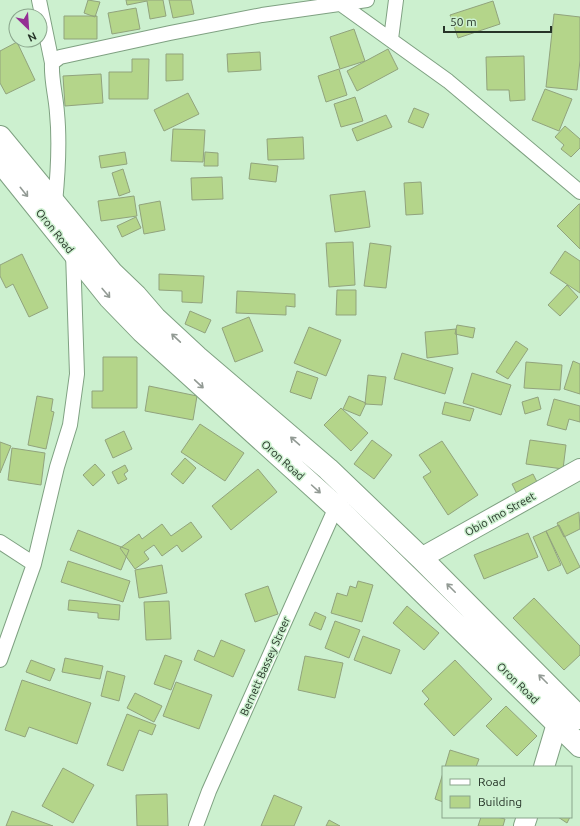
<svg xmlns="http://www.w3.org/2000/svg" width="580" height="826" font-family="Ubuntu,sans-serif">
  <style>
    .building { fill: #b4d58a; stroke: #91a37d }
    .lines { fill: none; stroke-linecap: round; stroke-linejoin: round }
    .street-casing { stroke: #7fa182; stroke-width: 16 }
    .secondary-casing { stroke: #7fa182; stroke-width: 22 }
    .highway-casing { stroke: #7fa182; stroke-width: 24 }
    .street { stroke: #fff; stroke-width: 14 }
    .secondary { stroke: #fff; stroke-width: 20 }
    .highway { stroke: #fff; stroke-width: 22 }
    .oneway { stroke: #929a94 }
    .labels { text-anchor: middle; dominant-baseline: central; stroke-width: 3; stroke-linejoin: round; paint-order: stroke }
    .street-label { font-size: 11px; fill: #263428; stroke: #ccf0cf }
  </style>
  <rect width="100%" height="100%" fill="#ccf0cf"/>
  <!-- building -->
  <path class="building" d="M88,0L100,2L95,17L84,13Z
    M126,0H163L166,16L150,19L147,1L127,5Z
    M169,0H191L194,14L173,18Z
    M493,1L500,24L458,38L450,15Z
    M136,8L140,29L112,34L108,13Z
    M554,14L580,17V60L577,90L546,87Z
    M64,16H97V39H64Z
    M354,29L365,61L340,69L330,37Z
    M17,42L35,80L6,94L0,83V51Z
    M388,49L398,69L357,91L347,71Z
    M260,52L261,70L228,72L227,54Z
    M166,54H183V80L166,81Z
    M524,56L525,100L510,101L509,90H487L486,57Z
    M132,59H149L148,99H109V72H132Z
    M339,69L347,95L326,102L318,76Z
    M101,74L103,103L65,106L63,76Z
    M545,89L572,99L559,131L532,120Z
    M188,93L199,114L164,131L154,110Z
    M355,97L363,121L341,127L334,104Z
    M414,108L429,114L423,128L408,122Z
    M386,115L392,127L357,141L352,129Z
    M565,126L580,139V148L571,157L561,149L564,145L555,137Z
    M173,129L205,130L203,162L171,161Z
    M303,137L304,159L268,160L267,139Z
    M125,152L127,164L101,168L99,156Z
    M205,152L218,153V166H204Z
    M251,163L278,166L276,182L249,179Z
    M123,169L130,192L119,196L112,173Z
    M222,177L223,199L192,200L191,178Z
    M421,182L423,214L406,215L404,183Z
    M365,191L370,227L335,232L330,195Z
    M134,196L137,216L101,221L98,201Z
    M160,201L165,230L144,234L139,205Z
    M579,204H580V249L557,226Z
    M136,217L141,228L122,237L117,226Z
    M353,242L355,285L329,287L326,243Z
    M370,243L391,246L386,288L364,286Z
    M565,251L580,261V293L550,273Z
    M22,254L48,308L29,317L13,284L6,288L0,276V265Z
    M159,274L204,276L202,303L182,302V291L159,290Z
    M567,285L578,297L560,316L548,305Z
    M337,290H356V315H336Z
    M237,291L295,294V307L286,306V315L236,313Z
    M190,311L211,320L205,333L185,324Z
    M249,317L263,351L235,362L222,328Z
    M457,325L475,328L473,338L455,334Z
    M309,327L341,340L326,376L294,363Z
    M456,329L458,354L427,358L425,332Z
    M516,341L528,349L508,379L496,372Z
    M402,353L453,368L445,394L394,379Z
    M103,357H137V408H92V391H103Z
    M573,361L580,364V394L564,389Z
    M526,362L562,365L560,390L524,388Z
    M297,371L318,378L311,399L290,392Z
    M472,373L511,385L501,415L463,403Z
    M368,375L386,377L382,405L365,404Z
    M149,386L197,396L193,420L145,411Z
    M37,396L53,399L51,411L54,412L46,449L28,445Z
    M349,396L366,403L360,416L343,409Z
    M538,397L541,409L525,414L522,402Z
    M554,399L580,406V422L569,419L566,430L547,425Z
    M445,402L474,409L470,421L442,414Z
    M341,408L368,433L351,451L324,425Z
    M200,424L244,453L225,481L181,452Z
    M124,431L132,449L113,458L105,440Z
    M372,440L392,455L374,479L354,464Z
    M530,440L566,445L563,469L526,464Z
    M442,441L478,495L448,515L423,477L431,472L419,455Z
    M0,442L11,446L0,473Z
    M12,448L45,453L41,485L8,480Z
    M185,458L196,468L183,484L171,474Z
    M95,464L105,475L93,486L83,475Z
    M125,465L128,471L124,474L127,479L118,484L112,472Z
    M258,469L277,492L231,530L212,506Z
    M533,474L539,486L518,496L512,484Z
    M579,512L580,529L564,537L557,523Z
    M191,522L202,537L182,552L177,545L162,556L154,545L144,552L149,559L135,569L120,548L139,534L142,539L162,524L171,536Z
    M559,525L580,567L567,574L546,531Z
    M78,530L129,550L121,570L70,550Z
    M546,531L561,565L548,571L533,537Z
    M528,533L538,557L484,579L474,555Z
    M68,561L130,581L123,602L61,582Z
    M162,565L167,593L139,598L135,570Z
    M358,581L373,585L362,622L331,613L337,593L347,596L350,586L356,588Z
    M268,586L278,614L255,622L245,594Z
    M534,598L580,646V655L564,670L513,618Z
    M69,600L120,605L119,620L98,618V613L68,610Z
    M169,601L171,639L146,640L144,602Z
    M407,606L439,633L424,650L393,623Z
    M315,612L326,617L321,630L309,625Z
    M335,621L360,630L349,658L325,648Z
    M363,636L400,650L391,674L354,660Z
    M221,640L245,650L233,677L194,660L198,650L214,657Z
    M165,655L182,661L171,690L154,684Z
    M305,656L343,663L335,698L298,690Z
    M65,658L103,666L100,679L62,672Z
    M31,660L55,669L50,681L26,672Z
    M455,660L492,699L454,736L424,704L429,699L422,691Z
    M107,671L125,676L119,701L101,696Z
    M22,680L91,703L77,744L29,727L25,737L5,730Z
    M176,682L212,695L199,729L163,716Z
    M135,693L162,706L154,722L127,708Z
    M506,706L537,736L517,756L486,726Z
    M127,714L156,725L152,735L139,730L123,771L107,765Z
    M450,750L479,759L476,767H445Z
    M63,768L94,785L73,823L42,806Z
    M443,773V802L435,799Z
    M167,794L168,826H137L136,795Z
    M274,795L302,807L294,826H261Z
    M12,811L53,826H6Z
    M481,817H497L505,819L503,826H478Z
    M558,817H570L567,823Z
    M329,820L340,826H326Z"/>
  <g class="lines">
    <defs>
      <path id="street" d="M39,0L52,63
        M338,2L448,81L580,192
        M391,39L396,0
        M55,203C58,173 60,143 57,113C56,96 51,80 52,63L60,57L170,33L262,15L367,0
        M0,542L34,564
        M0,660L34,564L57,467L70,425L77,374L73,253
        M196,826L209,791L336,507"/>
      <path id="secondary" d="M421,558L580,469
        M544,767L561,710
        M524,826L527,817"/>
      <path id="highway" d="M0,137L112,273L136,296L155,318L197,357L328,469L421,558L580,718
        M0,161L110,298L142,331L336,507L580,746"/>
    </defs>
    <!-- street casing -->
    <use href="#street" class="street-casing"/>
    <!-- secondary casing -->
    <use href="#secondary" class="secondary-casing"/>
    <!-- highway casing -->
    <use href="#highway" class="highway-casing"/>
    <!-- street -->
    <use href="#street" class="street"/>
    <!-- secondary -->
    <use href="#secondary" class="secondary"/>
    <!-- highway -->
    <use href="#highway" class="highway"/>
  </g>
  <!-- one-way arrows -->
  <defs><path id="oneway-shaft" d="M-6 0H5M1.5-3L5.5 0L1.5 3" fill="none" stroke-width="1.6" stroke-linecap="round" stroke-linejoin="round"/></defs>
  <g class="oneway">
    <use href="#oneway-shaft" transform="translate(24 192) rotate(51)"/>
    <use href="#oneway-shaft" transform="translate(106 293) rotate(50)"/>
    <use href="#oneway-shaft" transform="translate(176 338) rotate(-137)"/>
    <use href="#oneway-shaft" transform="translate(199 384) rotate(43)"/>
    <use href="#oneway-shaft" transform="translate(295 441) rotate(-139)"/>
    <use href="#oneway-shaft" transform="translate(316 489) rotate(42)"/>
    <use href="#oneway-shaft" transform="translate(451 588) rotate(-135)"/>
    <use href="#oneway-shaft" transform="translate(543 679) rotate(-135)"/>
  </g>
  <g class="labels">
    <!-- street labels -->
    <g class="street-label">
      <text transform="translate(55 231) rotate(51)">Oron Road</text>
      <text transform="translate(283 460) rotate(42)">Oron Road</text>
      <text transform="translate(500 514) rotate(-29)">Obio Imo Street</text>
      <text transform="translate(265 666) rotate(-66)">Bernett Bassey Streer</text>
      <text transform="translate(518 683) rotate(44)">Oron Road</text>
    </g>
  </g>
  <!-- legend -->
  <rect x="442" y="766" width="130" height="52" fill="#ccf0cf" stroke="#8aa58c"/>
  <rect x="450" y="779" width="20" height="6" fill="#ffffff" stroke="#8aa58c"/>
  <text x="478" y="786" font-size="12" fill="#263428">Road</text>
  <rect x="450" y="796" width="20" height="12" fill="#b4d58a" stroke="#8aa58c"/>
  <text x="478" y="806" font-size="12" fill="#263428">Building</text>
  <!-- north arrow -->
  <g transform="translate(28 28) rotate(155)"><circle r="19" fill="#ccf0cf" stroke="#8aa58c"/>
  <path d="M0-3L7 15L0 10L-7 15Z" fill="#942f94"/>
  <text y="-6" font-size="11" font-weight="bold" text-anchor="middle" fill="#263428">N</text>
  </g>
  <!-- scale -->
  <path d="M444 26v6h107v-6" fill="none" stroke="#263428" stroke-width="2"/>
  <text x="450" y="26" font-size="12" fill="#263428" stroke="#ccf0cf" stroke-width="3" paint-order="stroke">50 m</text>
</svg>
